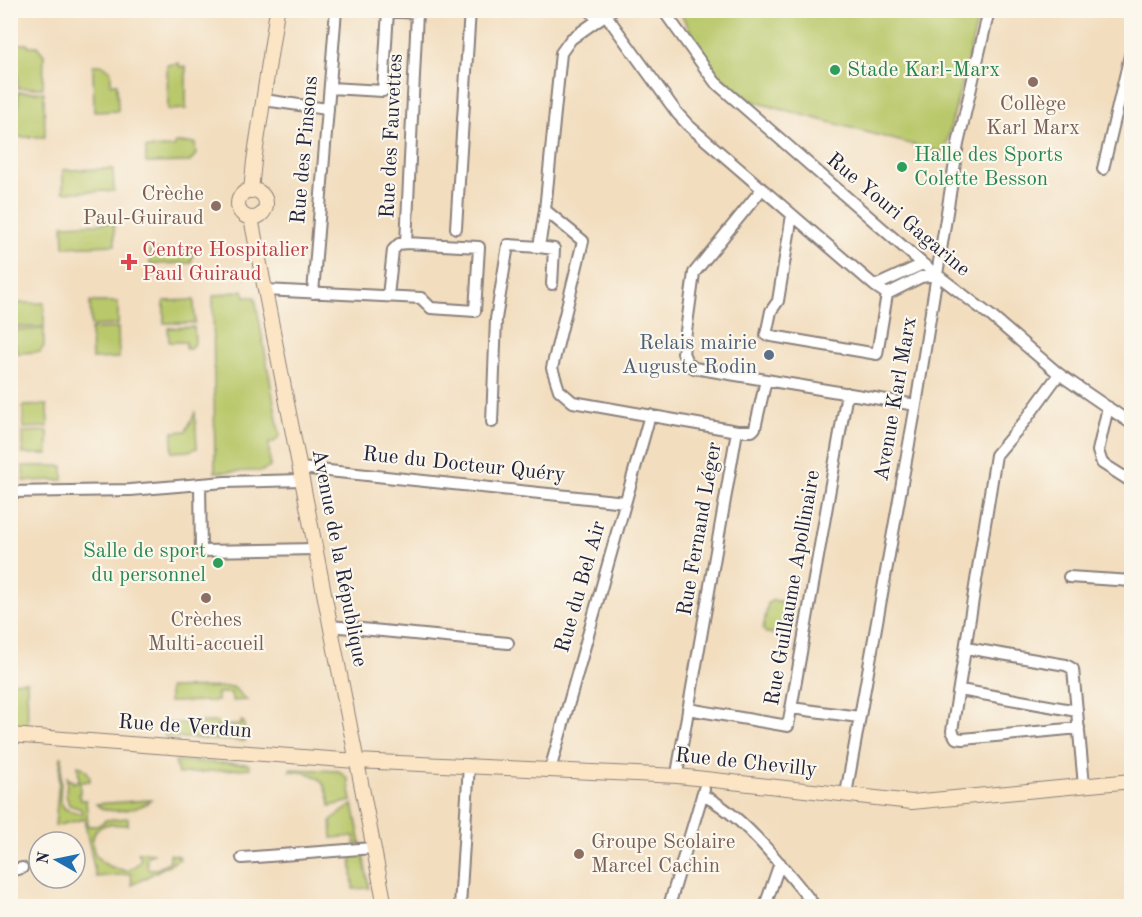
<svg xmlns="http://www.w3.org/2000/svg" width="1142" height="917" font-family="'Old Standard TT',serif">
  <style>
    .green { fill: #b9c86a; stroke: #6e7552; stroke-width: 1.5 }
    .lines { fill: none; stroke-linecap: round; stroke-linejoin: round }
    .street-casing { stroke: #8a807c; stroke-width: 14 }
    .secondary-casing { stroke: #8a807c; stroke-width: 16 }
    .street { stroke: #fff; stroke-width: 10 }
    .secondary { stroke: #fce5c4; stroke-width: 14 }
    .leisure-dot { fill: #2e9e5b; stroke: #fbf7ec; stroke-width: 2 }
    .education-dot { fill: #8d6e63; stroke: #fbf7ec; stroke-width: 2 }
    .health-dot { fill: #e0444e; stroke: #fbf7ec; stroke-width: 2 }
    .service-dot { fill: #5c6f8a; stroke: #fbf7ec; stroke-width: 2 }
    .labels { text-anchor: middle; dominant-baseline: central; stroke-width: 4.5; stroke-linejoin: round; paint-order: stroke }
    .leisure-label { font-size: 21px; fill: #27864d; stroke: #fbf7ec; text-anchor: start }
    .education-label { font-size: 21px; fill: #785e54; stroke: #fbf7ec }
    .street-label { font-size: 21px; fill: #22223b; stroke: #fbf7ec }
    .health-label { font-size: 21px; fill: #be3a42; stroke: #fbf7ec; text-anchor: start }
    .service-label { font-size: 21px; fill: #4e5e75; stroke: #fbf7ec; text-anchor: end }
  </style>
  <rect width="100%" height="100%" fill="#fbf7ec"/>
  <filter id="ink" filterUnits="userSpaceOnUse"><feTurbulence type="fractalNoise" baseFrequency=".0167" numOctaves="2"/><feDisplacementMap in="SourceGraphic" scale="12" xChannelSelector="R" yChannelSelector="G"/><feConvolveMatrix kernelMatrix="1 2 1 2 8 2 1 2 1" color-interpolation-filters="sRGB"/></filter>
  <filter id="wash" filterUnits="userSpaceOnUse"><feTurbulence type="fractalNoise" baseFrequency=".008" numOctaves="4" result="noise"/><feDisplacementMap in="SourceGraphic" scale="24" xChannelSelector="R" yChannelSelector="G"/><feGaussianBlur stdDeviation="1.35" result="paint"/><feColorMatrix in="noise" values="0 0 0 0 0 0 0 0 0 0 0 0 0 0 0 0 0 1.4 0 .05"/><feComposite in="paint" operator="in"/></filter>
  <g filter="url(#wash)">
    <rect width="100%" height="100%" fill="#f2ddbe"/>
    <!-- green -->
    <path class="green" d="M933,11L978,19L944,153L751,101L715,72L679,11Z
      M12,44H27L28,46H37L44,55L43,88H18L17,70L14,67H11V49H13Z
      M179,63L180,67H186V109L168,110L167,65Z
      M93,65H103L111,71V84H117L118,111L94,112Z
      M18,92H44L45,137H12L11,114H15L18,111Z
      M176,143H195L196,154L190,162L146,163V148L174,147Z
      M113,169L114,191L63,192V170Z
      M114,223L115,245L64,247L63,225Z
      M150,250H194L191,263L150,264Z
      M243,290L245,297H255L280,436L273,443H269L270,467L262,471L215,472L213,296Z
      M194,300L195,323H164V301Z
      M90,302H118V325L91,326Z
      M15,303H44V327H16Z
      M194,327L195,342L190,349H186V342H169L168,328Z
      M118,328L119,358L92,359L91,329Z
      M44,329V346L40,352L16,353L15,330Z
      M47,405L48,427L23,428V406Z
      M195,413L197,448L189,451L172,452L173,432L186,431Z
      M48,431V454H23V432Z
      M23,466H63V480L24,481Z
      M773,600L783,602C786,612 784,627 776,634L766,633L763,629L768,603Z
      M27,681L28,728L11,727V682Z
      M233,687L247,700L232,701L231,693H217V701L169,702V688Z
      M241,721L244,722L245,741L165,737L164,723L217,722V726L241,725Z
      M61,757H62L60,801L65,809L82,814L81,809L69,805L66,795L67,776L68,780H72L73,783L79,780L78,765C85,768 90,773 90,781L80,782V793L79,794L81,800H86L88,826H97L106,820L128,818V825C122,825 109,824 105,825C89,829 90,851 100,860C107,867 118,869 127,871L139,863L141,858L138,852L155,853L146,857L148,869H157L170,861V854L179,856L180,859L132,885L131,874L96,877L84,819L55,826Z
      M175,761L248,764L250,768L178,774Z
      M290,769L339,771L348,779L352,801L330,806C327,778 315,772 290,771Z
      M151,800C141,810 106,816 96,804Z
      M353,804L361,844H355L354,836L332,838L331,820Z
      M351,853H363L369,888L353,889Z"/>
  </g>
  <g filter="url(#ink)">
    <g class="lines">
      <defs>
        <path id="street" d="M373,10L417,13L406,243L399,244L393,250L388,296
          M590,10L598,21
          M612,10L571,39L561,53L545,210L583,241L552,368L559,390L573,402L737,431H752L755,428L766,380L916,405
          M663,10L715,82L923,264L991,316L1059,374L1132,424
          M606,15L677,113L688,125L875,286L887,294
          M330,88L383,91L388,11
          M264,100L327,109
          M1103,169L1132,47
          M762,189L694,273L683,353L687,362L694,368L766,380
          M792,215L778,301L771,311L766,335L877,354L887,294
          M456,228L470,10
          M539,247L554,249L552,284
          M875,286L923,264
          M265,290L421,298L431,308L475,311L479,247L406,243
          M313,293L336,10
          M887,294L921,277L936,275
          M1059,374L1024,422L996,455L952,731L956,738L963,739L1079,728
          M1108,407L1098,451L1102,463L1132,482
          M492,422L496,319L508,245L539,247L545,210
          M300,468L625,502
          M200,484L201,551L316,549
          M10,492L130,490L225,482L302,480
          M1069,577L1132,581
          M330,626L508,643
          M966,648L1066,665L1073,669L1084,785
          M960,690L1077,711
          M791,708L859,717
          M688,709L788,726L847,393
          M550,770L650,415
          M678,776V768L737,431
          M846,794L916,405L958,144L989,10
          M702,795C741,812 788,873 815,906
          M242,858L373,848
          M10,871L22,868
          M460,906L469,765
          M669,906L704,789
          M765,906L780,863"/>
        <path id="secondary" d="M238 204a14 14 0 1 1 28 0a14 14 0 1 1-28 0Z
          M251,191L254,161L277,10
          M251,218L385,906
          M10,735L356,761L678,776L912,802L1132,781"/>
      </defs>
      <!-- street casing -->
      <use href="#street" class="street-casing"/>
      <!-- secondary casing -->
      <use href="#secondary" class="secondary-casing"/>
      <!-- street -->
      <use href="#street" class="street"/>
      <!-- secondary -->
      <use href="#secondary" class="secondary"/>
    </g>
  </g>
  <!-- markers -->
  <g class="leisure-dot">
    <circle cx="835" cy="70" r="6"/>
    <circle cx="902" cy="167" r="6"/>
    <circle cx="218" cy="563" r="6"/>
  </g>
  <g class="education-dot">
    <circle cx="1033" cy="82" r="6"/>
    <circle cx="216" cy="206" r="6"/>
    <circle cx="206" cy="598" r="6"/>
    <circle cx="579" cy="854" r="6"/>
  </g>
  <path class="health-dot" d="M126 253h6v6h6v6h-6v6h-6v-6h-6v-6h6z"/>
  <circle class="service-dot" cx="769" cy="355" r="6"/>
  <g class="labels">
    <!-- leisure labels -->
    <g class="leisure-label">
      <text x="847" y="70">Stade Karl-Marx</text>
      <text x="914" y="155">Halle des Sports<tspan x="914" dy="24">Colette Besson</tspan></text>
      <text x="206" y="551" text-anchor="end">Salle de sport<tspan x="206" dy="24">du personnel</tspan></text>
    </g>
    <!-- education labels -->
    <g class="education-label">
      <text x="1033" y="104">Collège<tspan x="1033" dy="24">Karl Marx</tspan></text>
      <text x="204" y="194" text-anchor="end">Crèche<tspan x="204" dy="24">Paul-Guiraud</tspan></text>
      <text x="206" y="620">Crèches<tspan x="206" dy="24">Multi-accueil</tspan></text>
      <text x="591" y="842" text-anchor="start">Groupe Scolaire<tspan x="591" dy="24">Marcel Cachin</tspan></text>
    </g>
    <!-- street labels -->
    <g class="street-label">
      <text transform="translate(392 136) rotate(-87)">Rue des Fauvettes</text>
      <text transform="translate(305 150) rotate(-85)">Rue des Pinsons</text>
      <text transform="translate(898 215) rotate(40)">Rue Youri Gagarine</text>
      <text transform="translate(896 399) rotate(-80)">Avenue Karl Marx</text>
      <text transform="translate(464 465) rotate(6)">Rue du Docteur Quéry</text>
      <text transform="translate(700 529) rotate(-80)">Rue Fernand Léger</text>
      <text transform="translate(339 558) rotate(79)">Avenue de la République</text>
      <text transform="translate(581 587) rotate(-74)">Rue du Bel Air</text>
      <text transform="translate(793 588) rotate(-80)">Rue Guillaume Apollinaire</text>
      <text transform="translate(185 727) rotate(4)">Rue de Verdun</text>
      <text transform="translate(746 763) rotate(6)">Rue de Chevilly</text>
    </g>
    <!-- health labels -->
    <g class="health-label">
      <text x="142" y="250">Centre Hospitalier<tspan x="142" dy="24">Paul Guiraud</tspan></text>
    </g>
    <!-- service labels -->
    <g class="service-label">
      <text x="757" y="343">Relais mairie<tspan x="757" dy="24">Auguste Rodin</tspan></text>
    </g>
  </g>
  <!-- margin -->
  <rect width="1142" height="917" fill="none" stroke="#fbf7ec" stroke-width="36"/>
  <!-- north arrow -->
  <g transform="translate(57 860) rotate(279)"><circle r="28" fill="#fbf7ec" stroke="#a4a2a5" stroke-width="1.5"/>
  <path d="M0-4.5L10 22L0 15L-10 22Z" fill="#1f6fb2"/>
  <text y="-9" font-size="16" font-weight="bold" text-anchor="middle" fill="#22223b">N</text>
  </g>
</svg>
